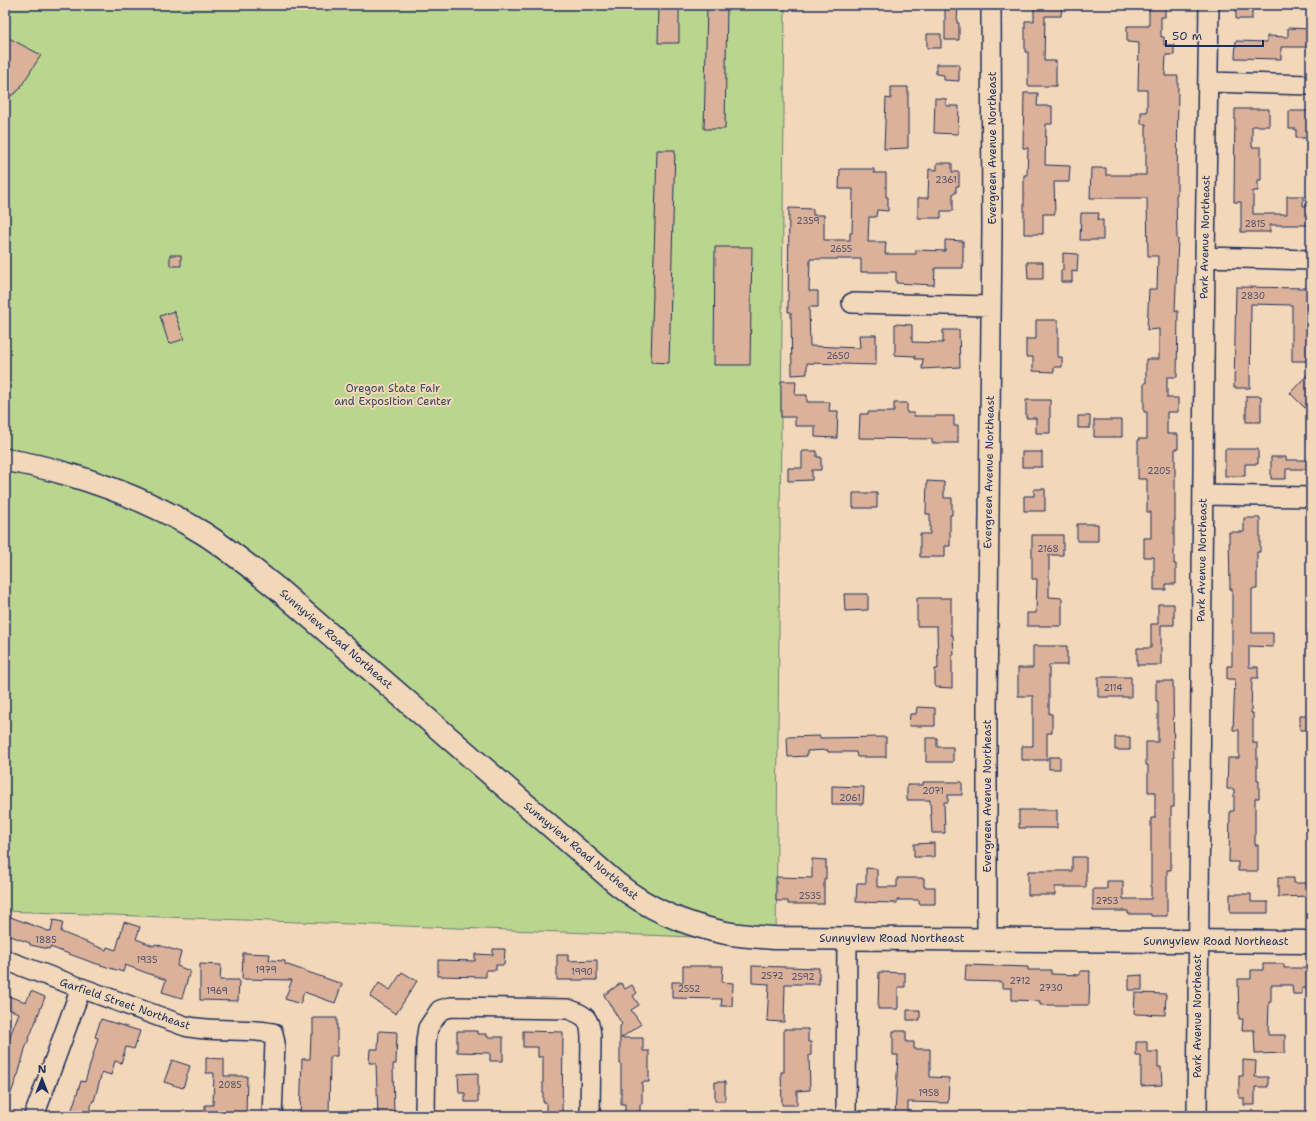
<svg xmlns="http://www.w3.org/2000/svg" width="1316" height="1121" font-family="'Shantell Sans',sans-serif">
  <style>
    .green { fill: #bad68e; stroke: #6a8276 }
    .building { fill: #dbb19a; stroke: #1b2f5e }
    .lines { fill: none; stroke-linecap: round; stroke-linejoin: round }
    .minor-casing { stroke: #1b2f5e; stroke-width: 22 }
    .major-casing { stroke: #1b2f5e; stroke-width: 25 }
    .minor { stroke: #f2d7b9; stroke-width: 19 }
    .major { stroke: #f2d7b9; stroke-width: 22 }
    .labels { text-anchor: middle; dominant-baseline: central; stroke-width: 4; stroke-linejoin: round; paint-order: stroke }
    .number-label { font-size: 9px; fill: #4b506d }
    .street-label { font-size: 11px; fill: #1b2f5e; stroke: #f2d7b9 }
    .park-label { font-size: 11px; fill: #334865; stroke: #f2d7b9 }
  </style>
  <rect width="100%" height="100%" fill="#f2d7b9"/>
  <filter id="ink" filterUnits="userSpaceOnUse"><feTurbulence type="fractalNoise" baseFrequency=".025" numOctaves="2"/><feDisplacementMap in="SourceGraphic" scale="8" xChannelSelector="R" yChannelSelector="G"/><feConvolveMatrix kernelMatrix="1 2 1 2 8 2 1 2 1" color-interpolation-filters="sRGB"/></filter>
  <g filter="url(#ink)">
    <!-- green -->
    <path class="green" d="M5,5H785L776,940L5,911Z"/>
    <!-- building -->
    <path class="building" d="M659,5H679V43H658Z
      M707,5H727L725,129H704Z
      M945,5H958L957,23H959V40H945Z
      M1034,5H1062L1061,16H1045L1044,61H1056V86H1028V52H1025V21H1034Z
      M1149,5H1165V17H1161V37H1164V45H1174V55H1166L1165,76H1178L1177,195H1176L1177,239H1178L1175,311H1178L1177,377H1167V398H1178V412H1167V434H1178V449H1175V521H1174V564H1176V584H1166V590H1154V557H1144V538H1151V512H1147V479H1138V439H1147V412H1144V383H1146V359H1159V329L1147,330L1149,289H1157L1158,256H1148L1147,198H1090L1091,168H1106V175H1146V124H1141V112H1147V90H1138L1139,43L1127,42V26H1149Z
      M1236,5H1252V19H1236Z
      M1288,28L1311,29V47H1281V59L1235,58L1236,41L1267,42V36L1288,37Z
      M927,34H941V48H927Z
      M5,36L41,55L18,91L5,100Z
      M936,64H959V81L944,80V75L936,74Z
      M891,87H908V148L884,149L886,98L891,99Z
      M1024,93H1038L1037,106H1052V124H1046L1045,165L1070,166L1069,182H1054L1055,214H1043V234H1024V175H1027L1028,148H1023Z
      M935,98L946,99V106H959L958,134L934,133Z
      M1235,109H1269V126H1252V147H1261V180H1258V191H1253V214H1287V196H1303V206H1309V225H1270V232H1241V202H1234Z
      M1289,111H1311V138H1296V129H1289Z
      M657,150H675L669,363L651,362Z
      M937,163H952V172H959V186H956V193H953V211H941V218H918V198H928L929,169L937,170Z
      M840,169H874V173H886V197H888V211L877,210L876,217H869L868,242H886L885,254H916V250L945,251V240L963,241V268H935L934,285L896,283V272H861V259H810L809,291H818V307H809L810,346L860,348L859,335H876V365L807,363V374L792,375L791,312H788L789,208L813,209V215H824V240H850V233H852L853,189H839Z
      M1081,213H1099L1098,220H1103V240H1080Z
      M715,247H752L750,365H714Z
      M1063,253L1078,254L1077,272L1072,271V282H1061V270H1063Z
      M170,255H181V266H170Z
      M1027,262H1043V279H1028Z
      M1236,287L1311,288V305H1308V361H1292V305L1251,304L1250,388H1234Z
      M174,311L184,339L169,344L160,316Z
      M1036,320H1058V357H1062V367H1054V372L1033,371V357H1026V339H1036Z
      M895,324L912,325V342L943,343V330H959L960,367L922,369L923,359H915V356L895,355Z
      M1311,371V414L1290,393Z
      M781,381H796L795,395H807V402H830L829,411H838L837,438L815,437V426H795V417H781Z
      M1246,396H1261V422H1246Z
      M1026,400H1050V433H1036V418H1026Z
      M894,403H907V413H914V416H954V426H958V443H932V439L859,438L860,414H868V412H894Z
      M1078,416H1090V428H1078Z
      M1094,420H1122V437H1094Z
      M1225,449H1258V464H1245V476H1225Z
      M802,451H817V457H821V470H812V480L788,481V468H802Z
      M1022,452H1042V467H1022Z
      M1271,457H1286V460H1311V469H1286V479H1271Z
      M927,481L944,482V498H952V515H950V546H945V557H920V534H930V514H926Z
      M1034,489H1045V511H1024V496H1034Z
      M853,493H877V508H853Z
      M1244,518H1260V552H1257V589H1252V633H1273V647L1249,646V667H1258V678H1252L1251,713H1253V743H1257V780H1259V798H1255V845H1258V871H1238V862H1229L1230,811H1234V789H1227L1228,758H1239V730H1233L1235,679H1227V666H1232V589H1230L1229,532H1244Z
      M1077,524H1098V541H1077Z
      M1032,535H1063V555H1049V597L1062,598V626H1027V613H1036L1037,579H1032Z
      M844,594H868V610L845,611Z
      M917,598H951V635H953L954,655H952V688L935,687V669H938L937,626H917Z
      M1158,604H1174V625H1161V665H1137V648H1151V624H1158Z
      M1033,646H1067V665H1049V714H1052V733H1047V760H1022V746H1033V696H1018V668H1033Z
      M1098,677H1131V697H1098Z
      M1156,681H1173L1174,773V807H1171V870H1167V916H1151V914H1128V911H1093V889H1107V881H1123V899H1151V818H1155V792H1148V765H1146V742H1158V701H1156Z
      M917,707L935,708V726H909L910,714H916Z
      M1300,715H1311V730H1300Z
      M820,736V738L886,737V757H857L856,752H828V750L807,751V756L788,757L787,737Z
      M1115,737H1130V750H1115Z
      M926,738H937V747H953V762H926Z
      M1049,757H1060V769H1049Z
      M923,782H962V795H948V802H944L945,833H932L930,800H907V785H923Z
      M832,786L864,787L863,804H832Z
      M1019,810H1057V828H1019Z
      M934,843V857H914V844Z
      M1072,857H1086V887H1055V895H1028V871H1072Z
      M812,859L826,860V879H824V904H788V901H776V877L812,878Z
      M866,868L877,869V887H897V878H924V887H935V904H919V900H897V903L856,902L857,883H866Z
      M1278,878H1294V883H1311V896L1278,897Z
      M1230,894H1251V902H1268V913H1230Z
      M5,915L51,932L53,920L63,922L61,932L106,950L107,947L116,950L124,922L140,927L136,939L154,946L155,944L181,952L177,966L190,971L182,998L162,992L166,980L125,965L123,972L91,962L50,947L49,949L30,945V943L5,934Z
      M493,949H505L504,965H496V970H486V977L438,976V960L475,961V954L493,955Z
      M243,953L270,954L269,960L285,961V964L342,984L335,1003L304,992L300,1004L285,999L292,980L242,979Z
      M557,955H568V961L597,960V980H557Z
      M200,964L221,965L220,980H239L238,1001L200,1000Z
      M1263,964H1284V968H1311V988H1302V994H1293L1292,985H1271V1002H1269L1268,1035H1285V1053L1255,1054L1254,1030H1242L1243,1019H1239L1238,979H1251V970H1263Z
      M966,965L1028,967V970H1051V974L1080,975V971H1090L1089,1005H1040V1001L1012,1000V988H1002V982L965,981Z
      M683,966H723L722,982L733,983L732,1006H721L722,999L672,998V982H683Z
      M752,966L819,968V984H785L784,1022L767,1021L769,984L752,983Z
      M402,972L417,981L396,1014L370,997L379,983L390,990Z
      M879,972L905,973V987H898V1009H878Z
      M1142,975V990H1129V976Z
      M621,983L625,989L632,985L637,993L633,996L639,1005L631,1010L641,1024L621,1038H643V1051H649V1082H642V1104H640V1116H625V1104H621V1064H620V1026L622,1024L604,995Z
      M31,991L45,997L25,1049L19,1072L6,1106H5V1061L11,1033L19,1013L5,1008V995L26,1002Z
      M1135,993L1166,994L1165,1015L1134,1014Z
      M907,1010H920V1020H907Z
      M313,1018H337V1056H330L329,1116H300L302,1059H310L311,1035H313Z
      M101,1019L140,1031L134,1049L126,1047L121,1063L115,1061L111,1075L102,1072L94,1101L93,1100L88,1116H70L81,1081L85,1082L98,1038L95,1037Z
      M784,1029H808V1042H811V1055H809L810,1090L797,1091V1105H782L781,1072H784Z
      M379,1031L397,1032L396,1064H393L394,1116H378L376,1063H369L370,1049H378Z
      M457,1031H477V1034H487V1037H503V1061H490V1053L457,1052Z
      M523,1031L563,1032L562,1116H546V1102H543V1057H538V1047H523Z
      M893,1031H906V1042H914V1049H930V1077L949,1078L948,1103L908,1102V1116H895L898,1055H893Z
      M1136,1042H1147V1052H1158V1067H1161L1162,1085L1141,1086V1056H1136Z
      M206,1058L224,1059V1076H247L246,1116H205V1105H213L214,1073H206Z
      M172,1060L190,1066L183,1088L164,1082Z
      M1243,1060L1256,1061L1255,1077H1268V1087H1255V1105H1244V1098H1239V1076H1243Z
      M478,1073V1102H465V1093H459L458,1074Z
      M715,1082H725V1101H715Z"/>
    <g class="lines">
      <defs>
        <path id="minor" d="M1209,82L1311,85
          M1205,257L1311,260
          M852,303L991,306
          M1203,495L1311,497
          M987,939V705L992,227L991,5
          M5,960L185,1026C214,1033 243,1027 273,1033L275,1043L272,1116
          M34,1116L81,988
          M425,1116L426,1041L428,1028L440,1010L451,1007L568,1009C585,1015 590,1018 591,1037L590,1116
          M846,1116L847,938
          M1197,1116L1205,257L1209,5"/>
        <path id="major" d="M5,460C26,463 47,468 67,474C115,488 161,507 203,533C230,550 254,570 279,590L616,883C648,909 686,925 726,933C742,936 759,937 775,938L1311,942"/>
      </defs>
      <!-- minor casing -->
      <use href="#minor" class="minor-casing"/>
      <!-- major casing -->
      <use href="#major" class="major-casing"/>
      <!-- minor -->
      <use href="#minor" class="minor"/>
      <!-- major -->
      <use href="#major" class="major"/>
    </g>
  </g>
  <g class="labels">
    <!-- number labels -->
    <g class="number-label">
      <text x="946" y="180">2361</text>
      <text x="808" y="221">2359</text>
      <text x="1255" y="224">2815</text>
      <text x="841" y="249">2655</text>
      <text x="1253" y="296">2830</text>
      <text x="838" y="356">2650</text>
      <text x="1159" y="471">2205</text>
      <text x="1048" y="549">2168</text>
      <text x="1113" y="688">2114</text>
      <text x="933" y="791">2071</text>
      <text x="850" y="798">2061</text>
      <text x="810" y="896">2535</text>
      <text x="1107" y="901">2753</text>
      <text x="46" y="940">1885</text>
      <text x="147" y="960">1935</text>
      <text x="266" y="970">1979</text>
      <text x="582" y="972">1990</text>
      <text x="772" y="976">2572</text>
      <text x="803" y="977">2592</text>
      <text x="1020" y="981">2712</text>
      <text x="1051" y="988">2730</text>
      <text x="689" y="989">2552</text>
      <text x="217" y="991">1969</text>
      <text x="230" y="1085">2085</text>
      <text x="929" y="1093">1958</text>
    </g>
    <!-- street labels -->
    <g class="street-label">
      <text transform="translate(992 148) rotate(-90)">Evergreen Avenue Northeast</text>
      <text transform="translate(1205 237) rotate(-89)">Park Avenue Northeast</text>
      <text transform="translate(989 472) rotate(-89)">Evergreen Avenue Northeast</text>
      <text transform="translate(1202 560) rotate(-89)">Park Avenue Northeast</text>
      <text transform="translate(336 639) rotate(41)">Sunnyview Road Northeast</text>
      <text transform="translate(987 796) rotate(-90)">Evergreen Avenue Northeast</text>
      <text transform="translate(581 851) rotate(40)">Sunnyview Road Northeast</text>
      <text x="892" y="938">Sunnyview Road Northeast</text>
      <text x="1216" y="941">Sunnyview Road Northeast</text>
      <text transform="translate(125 1004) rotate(19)">Garfield Street Northeast</text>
      <text transform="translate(1197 1016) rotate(-90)">Park Avenue Northeast</text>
    </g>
    <!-- park labels -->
    <g class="park-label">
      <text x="393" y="388">Oregon State Fair<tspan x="393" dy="13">and Exposition Center</tspan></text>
    </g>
  </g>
  <!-- margin -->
  <rect width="1316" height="1121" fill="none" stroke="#f2d7b9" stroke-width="20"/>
  <rect x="10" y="10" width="1296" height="1101" fill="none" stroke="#1b2f5e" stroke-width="1.5" filter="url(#ink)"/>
  <!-- north arrow -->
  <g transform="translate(42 1079)" stroke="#f2d7b9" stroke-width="3" paint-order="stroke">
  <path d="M0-3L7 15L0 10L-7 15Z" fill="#1b2f5e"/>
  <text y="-6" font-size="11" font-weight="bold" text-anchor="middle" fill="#1b2f5e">N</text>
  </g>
  <!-- scale -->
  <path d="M1166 40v6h97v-6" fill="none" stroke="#1b2f5e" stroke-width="2"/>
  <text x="1172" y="40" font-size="12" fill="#1b2f5e" stroke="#f2d7b9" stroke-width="3" paint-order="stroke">50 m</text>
</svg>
